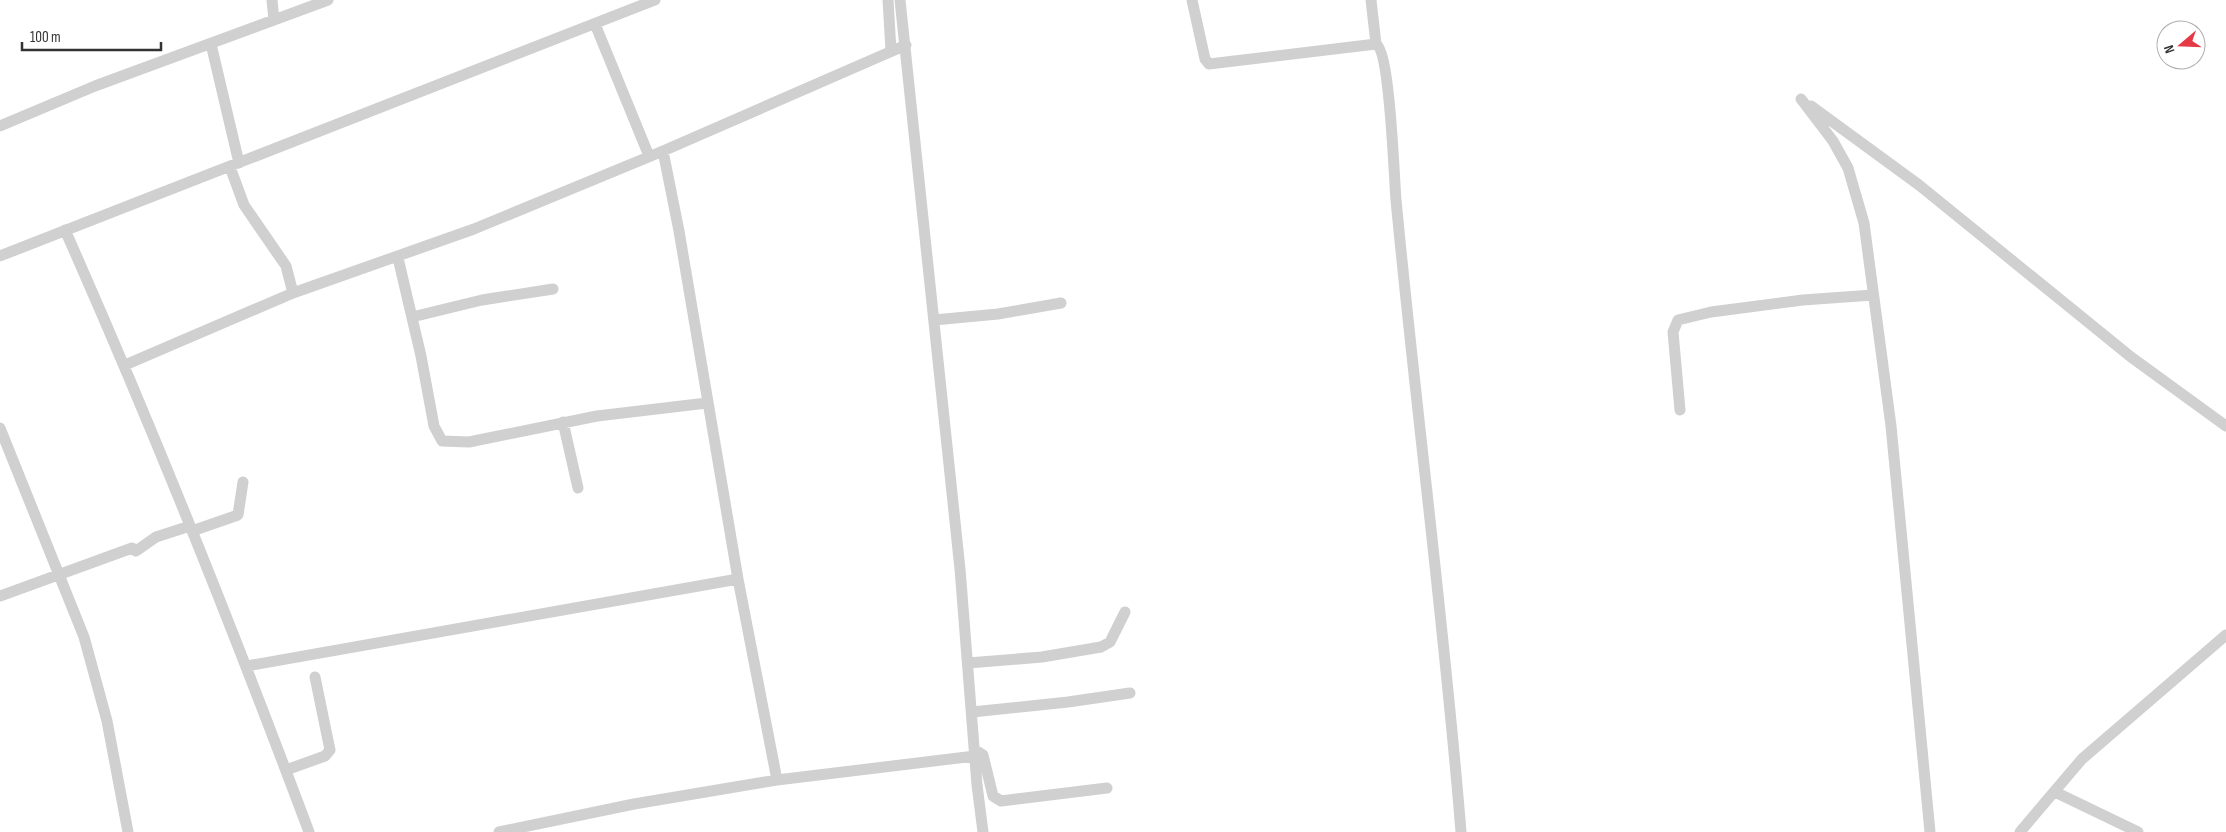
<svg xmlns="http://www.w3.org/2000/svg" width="2226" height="832" font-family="'Sofia Sans Condensed',sans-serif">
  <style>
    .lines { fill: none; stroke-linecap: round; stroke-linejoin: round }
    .street { stroke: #d0d0d0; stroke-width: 11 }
  </style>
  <rect width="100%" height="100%" fill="#fff"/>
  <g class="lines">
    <!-- street -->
    <path class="street" d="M272,0L274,20
      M888,0L891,51
      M900,0L960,569L977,785L983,832
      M1192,0L1205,59L1209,64L1376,44C1390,52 1394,176 1396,200C1416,411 1444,621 1461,832
      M1371,0L1376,44
      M595,24L649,156
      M211,44L239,163
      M1801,99L1833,141L1848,168L1864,223L1891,426L1930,832
      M1811,106L1919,185L2131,357L2226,426
      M0,126L95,86L328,0
      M663,151L679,231L738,579L777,780
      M230,167L244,205L286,266L293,293
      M65,230C153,428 233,629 309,832
      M0,256L655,0
      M398,258L421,356L434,426L442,441L469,442L597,416L707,403
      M412,317L482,300L553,289
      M934,320L998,314L1061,303
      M125,365L293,293L474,229L663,151L906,45
      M1680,410L1673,332L1678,320L1711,312L1803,300L1873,295
      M563,422L578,488
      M0,428L84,637L107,721L128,832
      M192,531L238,515L243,482
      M0,596L132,548L136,551L156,537L190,526
      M968,663L1042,657L1101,647L1110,642L1125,612
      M247,666L738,579
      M972,712L1068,702L1130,693
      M975,750L983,755L993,796L1001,801L1107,788
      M286,770L325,756L330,750L315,677
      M2055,792L2138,832
      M499,832L634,804L777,780L975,756
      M2020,832L2082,759L2226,635"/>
  </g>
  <!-- north arrow -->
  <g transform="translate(2181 45) rotate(251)"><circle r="24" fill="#ffffff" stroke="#adadad"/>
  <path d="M0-4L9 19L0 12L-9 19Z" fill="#e63946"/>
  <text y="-8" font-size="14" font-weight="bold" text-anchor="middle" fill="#333333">N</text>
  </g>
  <!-- scale -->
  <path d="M22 42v8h139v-8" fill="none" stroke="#333333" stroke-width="2.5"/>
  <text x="30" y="42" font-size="15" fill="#333333" stroke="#ffffff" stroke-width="4" paint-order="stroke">100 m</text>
</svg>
